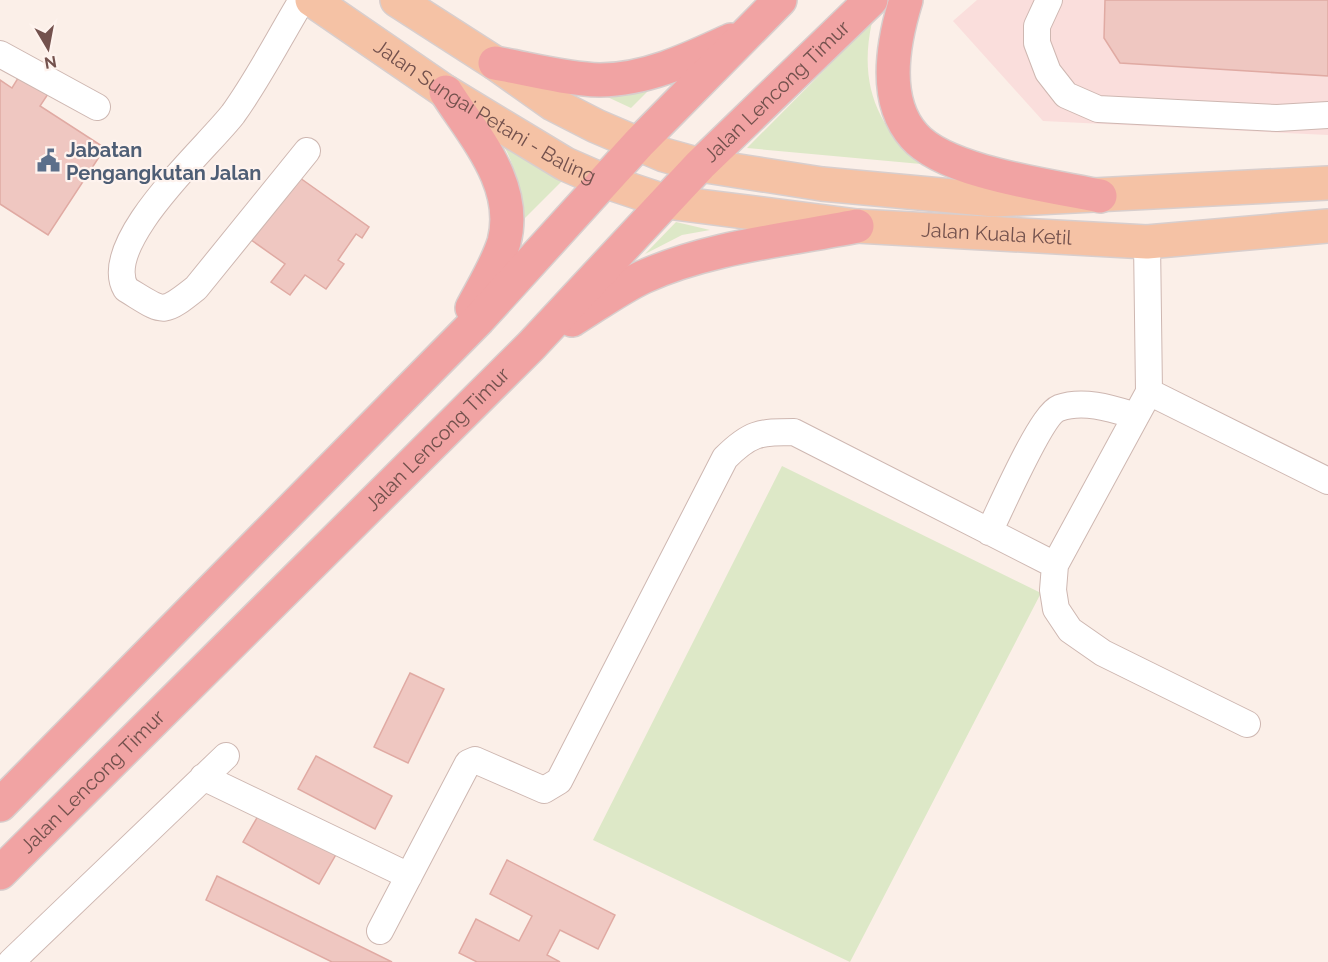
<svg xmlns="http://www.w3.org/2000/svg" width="1328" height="962" font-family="Raleway,sans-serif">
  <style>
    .commercial { fill: #fadedc }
    .green { fill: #dde8c7 }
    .building { fill: #efc7c1; stroke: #e0aaa3; stroke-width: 1.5 }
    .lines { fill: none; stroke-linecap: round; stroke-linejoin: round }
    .minor-casing { stroke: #ceb7b1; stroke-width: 28 }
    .major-casing { stroke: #d8cecd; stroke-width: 36 }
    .highway-casing { stroke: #d8cecd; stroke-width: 36 }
    .minor { stroke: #fff; stroke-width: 26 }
    .major { stroke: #f5c2a5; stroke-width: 33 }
    .highway { stroke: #f1a3a3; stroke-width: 33 }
    .labels { text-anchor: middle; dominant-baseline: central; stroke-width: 4.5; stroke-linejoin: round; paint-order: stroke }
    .street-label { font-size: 20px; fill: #73514d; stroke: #fef3ee }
    .service-label { font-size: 20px; font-weight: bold; fill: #4e5e75; stroke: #fef3ee; text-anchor: start }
  </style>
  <rect width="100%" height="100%" fill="#fbefe8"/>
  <!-- commercial -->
  <path class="commercial" d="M977,0H1328V135L1043,121L953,21Z"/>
  <!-- green -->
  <path class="green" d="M872,22C859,81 875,125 921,164L747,148Z
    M669,70L631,108L586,87Z
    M497,136L562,181L516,227C518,192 519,165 497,136Z
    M676,222L710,230L682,235L645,254Z
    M782,466L1041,593L850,962L593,840Z"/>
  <!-- building -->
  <path class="building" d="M1105,0H1328V76L1120,63L1104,38Z
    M23,70L52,88L40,106L105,148L48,235L0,204V80L12,88Z
    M293,173L369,227L362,238L356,234L338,260L344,264L326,289L305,275L290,295L271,282L285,264L247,237Z
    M410,673L444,689L408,763L374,747Z
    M316,756L392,796L375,829L298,789Z
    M262,809L338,851L319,884L243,842Z
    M507,860L615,915L598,949L560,930L547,955L560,962H477L459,953L476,919L519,941L532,916L490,894Z
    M217,876L392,962H332L206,900Z"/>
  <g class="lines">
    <defs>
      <path id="minor" d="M302,0C279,38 259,78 233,114C207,148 99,243 126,289C164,312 161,316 196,288L307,151
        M1049,0L1037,26V43L1048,72L1066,95L1098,109L1277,118L1328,115
        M0,54L97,107
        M1147,242L1149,392
        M989,532C1000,510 1041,415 1059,408C1084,399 1113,409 1136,416
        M1055,565L1053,590L1056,609L1070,630L1103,653L1247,724
        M203,777L409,876
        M380,931L468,763L475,760L544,790L559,781L725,458C750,433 759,432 794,432L1055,565L1149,392L1328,481
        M11,962L226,756"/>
      <g id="major">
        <path id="s1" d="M312,0L446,92L565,164L604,181L667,202L857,226L1147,242L1328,226"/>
        <path d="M397,0L495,63L553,104L596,126L664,155L700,165L822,184L995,200L1328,183"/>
      </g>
      <g id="highway">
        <path d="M906,0C893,42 882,100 914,136C946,173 1053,186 1100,196"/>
        <path d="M495,63C529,69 565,79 600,80C646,80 690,59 731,40"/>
        <path d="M446,92C474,136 519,185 504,242C497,265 483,287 472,308"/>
        <path d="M572,320C595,306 618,289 643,277C709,247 786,240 857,226"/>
        <path d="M0,805L479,319L639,143L780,0"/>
        <path id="s2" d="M0,873L531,346L700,165L871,0"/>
      </g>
    </defs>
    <!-- minor casing -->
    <use href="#minor" class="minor-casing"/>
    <!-- major casing -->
    <use href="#major" class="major-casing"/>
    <!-- highway casing -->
    <use href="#highway" class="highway-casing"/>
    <!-- minor -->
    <use href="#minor" class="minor"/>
    <!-- major -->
    <use href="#major" class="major"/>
    <!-- highway -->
    <use href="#highway" class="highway"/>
  </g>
  <!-- icons -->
  <defs>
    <symbol id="civic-bare" viewBox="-9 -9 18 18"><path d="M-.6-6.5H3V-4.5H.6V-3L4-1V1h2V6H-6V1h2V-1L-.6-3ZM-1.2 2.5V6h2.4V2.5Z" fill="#5c6f8a" stroke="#fef3ee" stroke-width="2.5" paint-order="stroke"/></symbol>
  </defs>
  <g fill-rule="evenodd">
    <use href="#civic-bare" x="32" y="144" width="33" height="33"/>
  </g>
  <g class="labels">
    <!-- street labels -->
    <g class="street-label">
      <text stroke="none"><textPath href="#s2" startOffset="1102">Jalan Lencong Timur</textPath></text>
      <text stroke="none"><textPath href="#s1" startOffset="206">Jalan Sungai Petani - Baling</textPath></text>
      <text stroke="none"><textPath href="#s1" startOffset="742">Jalan Kuala Ketil</textPath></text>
      <text stroke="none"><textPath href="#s2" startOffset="616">Jalan Lencong Timur</textPath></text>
      <text stroke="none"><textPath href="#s2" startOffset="130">Jalan Lencong Timur</textPath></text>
    </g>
    <!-- service labels -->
    <g class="service-label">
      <text x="66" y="150">Jabatan<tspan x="66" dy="23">Pengangkutan Jalan</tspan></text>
    </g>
  </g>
  <!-- north arrow -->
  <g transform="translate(48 48) rotate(170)" stroke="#fef3ee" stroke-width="4.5" paint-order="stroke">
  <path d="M0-4.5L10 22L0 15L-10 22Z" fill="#73514d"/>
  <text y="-9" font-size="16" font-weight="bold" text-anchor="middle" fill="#73514d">N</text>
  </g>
</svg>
